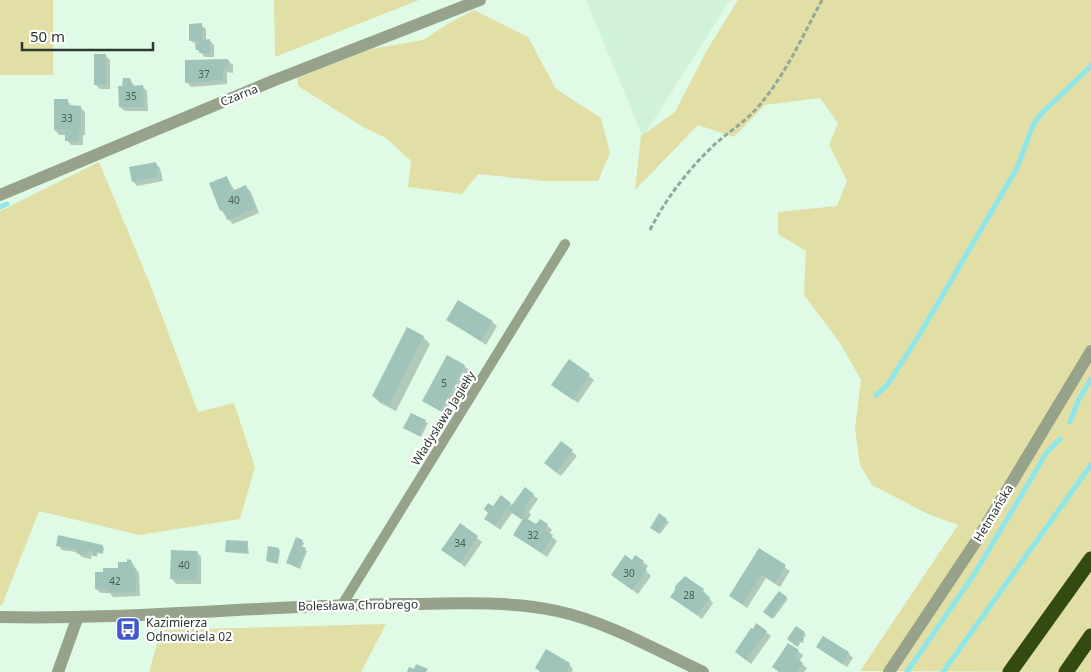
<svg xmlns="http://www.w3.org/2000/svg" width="1091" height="672" font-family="'Noto Sans',sans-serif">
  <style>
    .built { fill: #d0f2d8 }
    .green { fill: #e1dfa6 }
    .shadow { fill: #0003 }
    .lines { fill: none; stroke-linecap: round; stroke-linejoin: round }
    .stream { stroke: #8de6ea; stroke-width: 5 }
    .building { fill: #a1c4ba }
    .path { stroke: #93a898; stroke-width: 3; stroke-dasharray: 5 2.5; stroke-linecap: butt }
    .service { stroke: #96a38a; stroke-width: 10 }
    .minor { stroke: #96a38a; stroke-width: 12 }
    .tertiary { stroke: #96a38a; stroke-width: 12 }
    .motorway { stroke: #334a11; stroke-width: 15 }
    .labels { text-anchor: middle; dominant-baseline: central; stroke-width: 4.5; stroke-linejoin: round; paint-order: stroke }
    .number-label { font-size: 10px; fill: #4a5b52 }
    .street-label { font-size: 12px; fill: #2d3830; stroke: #fff }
    .poi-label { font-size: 12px; fill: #2d3830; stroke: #fff; text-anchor: start }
  </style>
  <rect width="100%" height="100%" fill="#dffbe6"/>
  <!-- built -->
  <path class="built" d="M586,0H730L643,137Z"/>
  <!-- green -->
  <path class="green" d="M0,0H53V75H0Z
    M274,0H419L275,57Z
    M738,0H1091V672L860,671L958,525L928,514L872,485L860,465L855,428L861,380L840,343L804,295L806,251L778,234V212L837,206L847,181L829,145L838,123L820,98L765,105L734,137L698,125L635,190L641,136L675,112L707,50Z
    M474,10L528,37L556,89L601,118L610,153L598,181H545L478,174L462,194L408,187L411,161L386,138L363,127L298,86L297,78L371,49L423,40L449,23Z
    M99,162L150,284L198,412L234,403L255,467L240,519L139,535L39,511L2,605H0V211Z
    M386,624L361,672H149L161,630Z"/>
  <!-- shadow -->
  <path class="shadow" d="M201,25L206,29V41H210L214,45V57H205L197,49V45L190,40Z
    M105,55L110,60V89H100L96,85Z
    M228,60L233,65V73L227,72V84L191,87L187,82Z
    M130,79L135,87H143L147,91L148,111H125L120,107L124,87Z
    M67,100L72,107H80L85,112V135H83V145H71L67,140V135H59L55,130Z
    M156,164L160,168L163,181L137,186L133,181Z
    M227,178L235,191L246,187L251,192L259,213L233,224L228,219L221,210Z
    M448,320L492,322L497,326L486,345Z
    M423,337L430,344L396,411L380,403L373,396Z
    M569,361L594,380L578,403L558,389Z
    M464,366L469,370L445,414L424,401Z
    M411,414L428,423L421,437L405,428Z
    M561,442L577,456L561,476L550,468Z
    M533,495L538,499L529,512L531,515L527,520L537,526L547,525L552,530L549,534L557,541L547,557L514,535L523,520L512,513L500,530L486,519L501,497L513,506Z
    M660,515L669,522L660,534L653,529Z
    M460,525L482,542L465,567L443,550Z
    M59,536L102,546L104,548L103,554L98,553L97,557L92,554L91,559L82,557L77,552L62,550L58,545Z
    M302,541L304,543L302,548L307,551L300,569L288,563Z
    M247,542L249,554L227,552Z
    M278,549L280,551L278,564L269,562L267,560Z
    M760,550L790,571L780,587L766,578L747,608L730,596Z
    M197,552L201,557V584H176L172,579Z
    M131,561L139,573L140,596L113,597L110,593H101L96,589Z
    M632,561L643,562L648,566L645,570L651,576L638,594L612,575Z
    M703,590L713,603L702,619L672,597Z
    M786,598L788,599L773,619L766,614Z
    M753,631L766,632L771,636L751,664L736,652Z
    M804,633L806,635L803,639L804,643L801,642L798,647L790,641Z
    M798,651L803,655L799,662L807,668L804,672H779Z
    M823,651L848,653L853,658L847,667Z
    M569,664L573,669L572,672H540L536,668Z"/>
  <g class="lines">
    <!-- stream -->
    <path class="stream" d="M0,207L7,204
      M876,395L888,384L921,332L1017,168L1033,125L1041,114L1091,66
      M1070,422L1078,401L1091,379
      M907,672L975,573L1047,452L1060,439
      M943,672L1091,465"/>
  </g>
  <!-- building -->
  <path class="building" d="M202,23V40L210,39V53H199V50H196L195,44H199V40L189,41V24Z
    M94,54H106V85H94Z
    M228,59V68H223V80L185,83V60Z
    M123,78H130L131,86L143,85L144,107H119L118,86H122Z
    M54,99H68V105L81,106V130H79V141H65V130H54Z
    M156,162L159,176L132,182L129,167Z
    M227,176L232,191L246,185L255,208L227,220L223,210L220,211L209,183Z
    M458,300L493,321L481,341L446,320Z
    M407,327L424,336L389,405L372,396Z
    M447,355L465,365L440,411L422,401Z
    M569,359L590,374L573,400L551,385Z
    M411,413L426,420L419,436L403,428Z
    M561,441L573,450L556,472L544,463Z
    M525,487L534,494L524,507L527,509L521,519L508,510Z
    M501,495L511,503L495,526L484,519L488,513L484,509L488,503L493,506Z
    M659,513L667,519L658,533L650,528Z
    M524,517L536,524L540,519L548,524L544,530L553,535L542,553L513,535Z
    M460,523L478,536L460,563L441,550Z
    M58,535L103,545L102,553L96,552V556H92L93,551L87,550L86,555L76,553L77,549L56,546Z
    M296,537L303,540L300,546L306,548L298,568L286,563Z
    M226,540L248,541L247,553L225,552Z
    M268,546L279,548L277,563L266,561Z
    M759,548L786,565L775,583L761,574L742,604L729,596Z
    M171,550L197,551V580L170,579Z
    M625,555L632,560L635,555L644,561L641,566L647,570L632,590L611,575Z
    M127,559L131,560L132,568H135L136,592L107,593V589H95V572H103V568H118V562H127Z
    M685,576L704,589L702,592L710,597L697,615L670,597L675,590V586Z
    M779,591L787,597L771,618L763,612Z
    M756,623L767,631L746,660L735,652L751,628L753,629Z
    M796,626L805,632L802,637L804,639L802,642L799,641L796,646L787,639Z
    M823,636L849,652L842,664L816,647Z
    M788,643L799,650L795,657L803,663L797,672H779L772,667Z
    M546,649L570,663L566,672H541L535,668Z
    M416,664L428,669L426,672H407L409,667L414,669Z"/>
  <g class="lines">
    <!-- path -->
    <path class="path" d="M650,230C666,198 688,170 714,145C728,132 745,122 757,108C785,76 802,37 822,0"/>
    <!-- service -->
    <path class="service" d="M342,605L565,244"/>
    <!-- minor -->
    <path class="minor" d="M0,195L275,80L480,0
      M58,672L77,619
      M889,672L977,540L1091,351"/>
    <!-- tertiary -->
    <path class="tertiary" d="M0,617C133,620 266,605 399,604C451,604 506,600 557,611C608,622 656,650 703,672"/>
    <!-- motorway -->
    <path class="motorway" d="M1010,672L1091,559
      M1066,672L1091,636"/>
  </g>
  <!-- icons -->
  <defs>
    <symbol id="bus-square" viewBox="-11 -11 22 22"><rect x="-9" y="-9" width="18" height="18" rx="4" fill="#435acd" stroke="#fff"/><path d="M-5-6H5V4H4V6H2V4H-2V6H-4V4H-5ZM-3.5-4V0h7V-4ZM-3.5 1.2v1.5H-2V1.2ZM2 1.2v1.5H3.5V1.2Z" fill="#fff"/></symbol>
  </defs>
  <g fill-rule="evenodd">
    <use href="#bus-square" x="114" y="615" width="28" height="28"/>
  </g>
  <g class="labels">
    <!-- number labels -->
    <g class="number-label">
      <text x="204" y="74">37</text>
      <text x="131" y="96">35</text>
      <text x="67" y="118">33</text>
      <text x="234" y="200">40</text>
      <text x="444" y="383">5</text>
      <text x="533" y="535">32</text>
      <text x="460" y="543">34</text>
      <text x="184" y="565">40</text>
      <text x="629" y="573">30</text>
      <text x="115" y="581">42</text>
      <text x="689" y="595">28</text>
    </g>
    <!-- street labels -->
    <g class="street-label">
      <text transform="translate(239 95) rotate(-22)">Czarna</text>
      <text transform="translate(443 418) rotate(-58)">Władysława Jagiełły</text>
      <text transform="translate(993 513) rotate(-59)">Hetmańska</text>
      <text transform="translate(358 605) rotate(-1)">Bolesława Chrobrego</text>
    </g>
    <!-- poi labels -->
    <g class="poi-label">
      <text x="146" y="622">Kazimierza<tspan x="146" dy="14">Odnowiciela 02</tspan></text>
    </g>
  </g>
  <!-- scale -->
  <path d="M22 42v8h131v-8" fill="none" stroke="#2d3830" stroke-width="2.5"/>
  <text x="30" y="42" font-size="15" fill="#2d3830" stroke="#ffffff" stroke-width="4" paint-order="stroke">50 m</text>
</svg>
